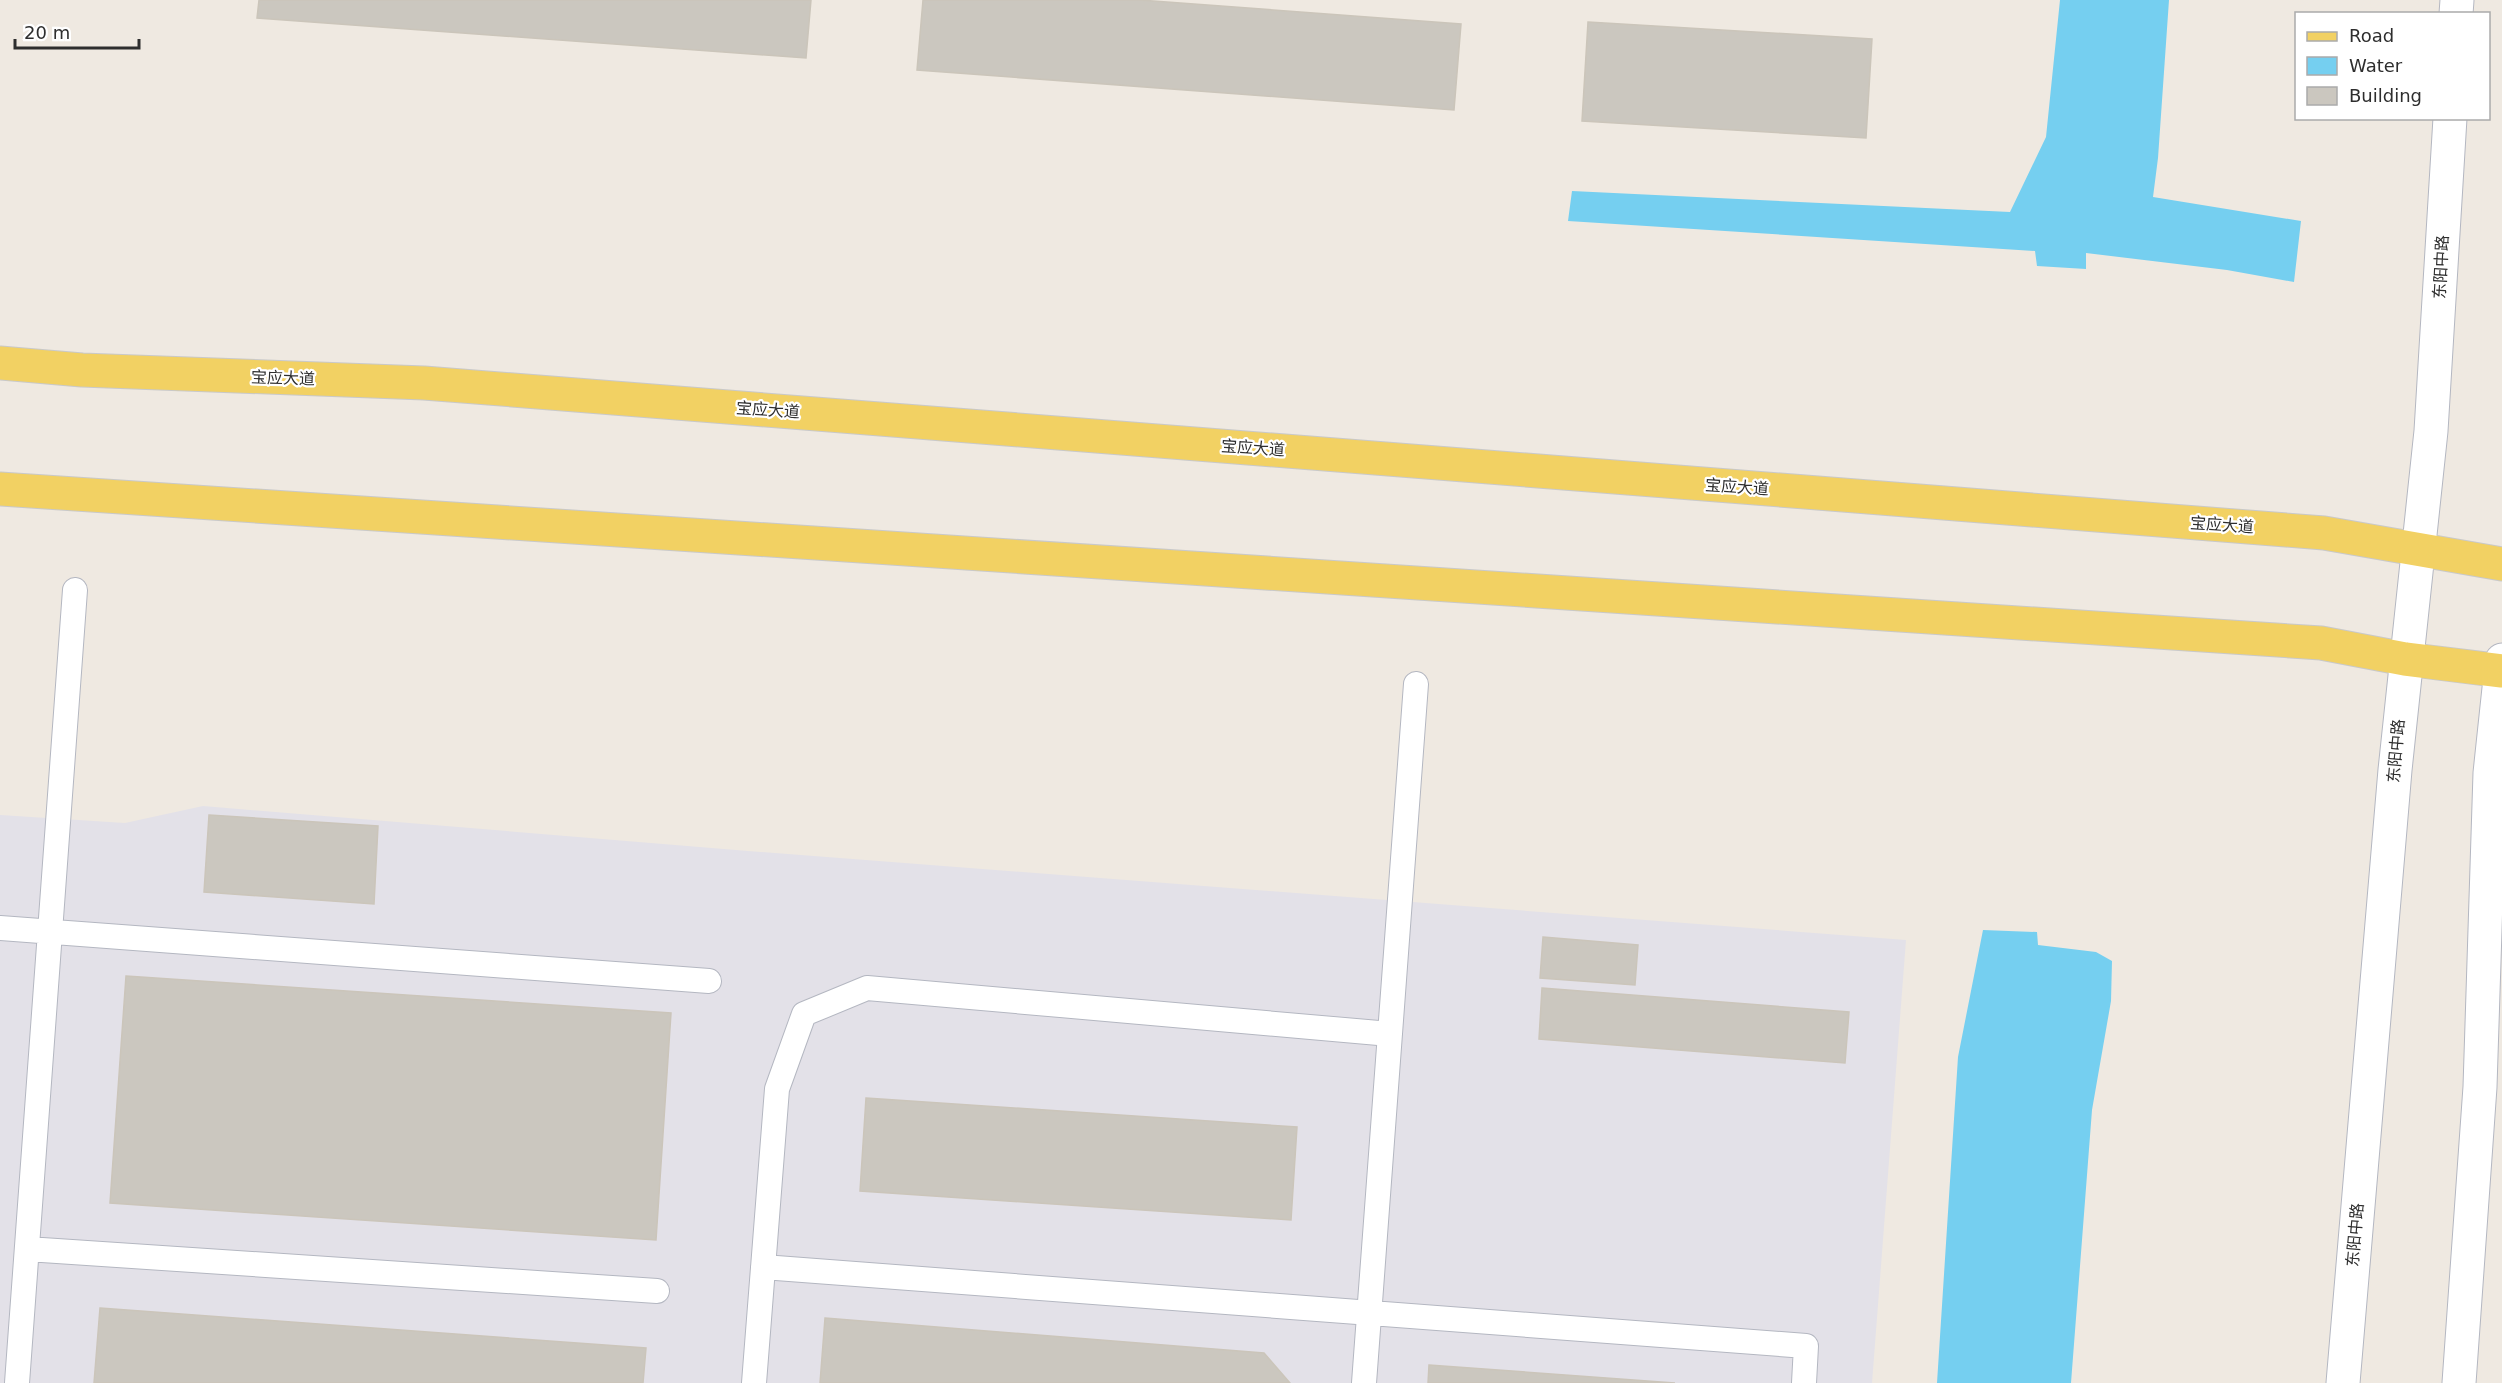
<svg xmlns="http://www.w3.org/2000/svg" width="2502" height="1383" font-family="'DejaVu Sans','Noto Sans SC',sans-serif">
  <style>
    .industrial { fill: #e3e1e8 }
    .water { fill: #75cff0 }
    .building { fill: #cbc7bf; stroke: #cbc5ba; stroke-width: 1.5 }
    .lines { fill: none; stroke-linecap: round; stroke-linejoin: round }
    .service-casing { stroke: #b4b7c1; stroke-width: 26 }
    .secondary-casing { stroke: #b4b7c1; stroke-width: 35 }
    .primary-casing { stroke: #c9c9c9; stroke-width: 35 }
    .service { stroke: #fff; stroke-width: 24 }
    .secondary { stroke: #fff; stroke-width: 33 }
    .primary { stroke: #f2d163; stroke-width: 33 }
    .labels { text-anchor: middle; dominant-baseline: central; stroke-width: 4.5; stroke-linejoin: round; paint-order: stroke }
    .street-label { font-size: 16px; fill: #2e2e2e; stroke: #fff }
  </style>
  <rect width="100%" height="100%" fill="#efe9e1"/>
  <!-- industrial -->
  <path class="industrial" d="M203,806L748,851L1906,940L1872,1383H0V815L125,823Z"/>
  <!-- water -->
  <path class="water" d="M2060,0H2169L2158,158L2153,197L2301,221L2294,282L2227,270L2086,253V269L2037,266L2035,251L1568,221L1572,191L2010,212L2046,137Z
    M1983,930L2037,932L2038,945L2096,952L2112,961L2111,1001L2092,1110L2071,1383H1937L1958,1057Z"/>
  <!-- building -->
  <path class="building" d="M259,0H811L806,58L257,18Z
    M923,0H1140L1461,24L1454,110L917,70Z
    M1588,22L1872,39L1866,138L1582,121Z
    M209,815L378,826L374,904L204,892Z
    M1543,937L1638,945L1635,985L1540,978Z
    M126,976L671,1013L656,1240L110,1203Z
    M1542,988L1849,1012L1845,1063L1539,1039Z
    M866,1098L1297,1127L1291,1220L860,1191Z
    M100,1308L646,1348L643,1383H94Z
    M825,1318L1264,1353L1290,1383H820Z
    M1429,1365L1675,1383H1428Z"/>
  <g class="lines">
    <defs>
      <path id="service" d="M0,928L709,981
        M27,1249L657,1291
        M763,1267L1806,1346L1804,1383
        M17,1383L75,590
        M754,1383L777,1089L804,1014L867,988L1390,1034
        M1364,1383L1416,684"/>
      <path id="secondary" d="M2456,14L2457,0
        M2343,1383L2395,770L2431,431L2450,118
        M2459,1383L2480,1087L2490,773L2502,660"/>
      <path id="primary" d="M0,363L82,370L424,383L2324,533L2502,564
        M0,489L2321,643L2405,659L2502,671"/>
    </defs>
    <!-- service casing -->
    <use href="#service" class="service-casing"/>
    <!-- secondary casing -->
    <use href="#secondary" class="secondary-casing"/>
    <!-- primary casing -->
    <use href="#primary" class="primary-casing"/>
    <!-- service -->
    <use href="#service" class="service"/>
    <!-- secondary -->
    <use href="#secondary" class="secondary"/>
    <!-- primary -->
    <use href="#primary" class="primary"/>
  </g>
  <g class="labels">
    <!-- street labels -->
    <g class="street-label">
      <text transform="translate(2441 267) rotate(-87)">东阳中路</text>
      <text transform="translate(283 378) rotate(2)">宝应大道</text>
      <text transform="translate(768 410) rotate(4)">宝应大道</text>
      <text transform="translate(1253 448) rotate(4)">宝应大道</text>
      <text transform="translate(1737 487) rotate(4)">宝应大道</text>
      <text transform="translate(2222 525) rotate(4)">宝应大道</text>
      <text transform="translate(2396 751) rotate(-85)">东阳中路</text>
      <text transform="translate(2355 1235) rotate(-85)">东阳中路</text>
    </g>
  </g>
  <!-- legend -->
  <rect x="2295" y="12" width="195" height="108" fill="#ffffff" stroke="#ababab" stroke-width="1.5"/>
  <rect x="2307" y="32" width="30" height="9" fill="#f2d163" stroke="#ababab" stroke-width="1.5"/>
  <text x="2349" y="42" font-size="18" fill="#2e2e2e">Road</text>
  <rect x="2307" y="57" width="30" height="18" fill="#75cff0" stroke="#ababab" stroke-width="1.5"/>
  <text x="2349" y="72" font-size="18" fill="#2e2e2e">Water</text>
  <rect x="2307" y="87" width="30" height="18" fill="#cbc7bf" stroke="#ababab" stroke-width="1.5"/>
  <text x="2349" y="102" font-size="18" fill="#2e2e2e">Building</text>
  <!-- scale -->
  <path d="M15 39v9h124v-9" fill="none" stroke="#2e2e2e" stroke-width="3"/>
  <text x="24" y="39" font-size="18" fill="#2e2e2e" stroke="#ffffff" stroke-width="4.5" paint-order="stroke">20 m</text>
</svg>
